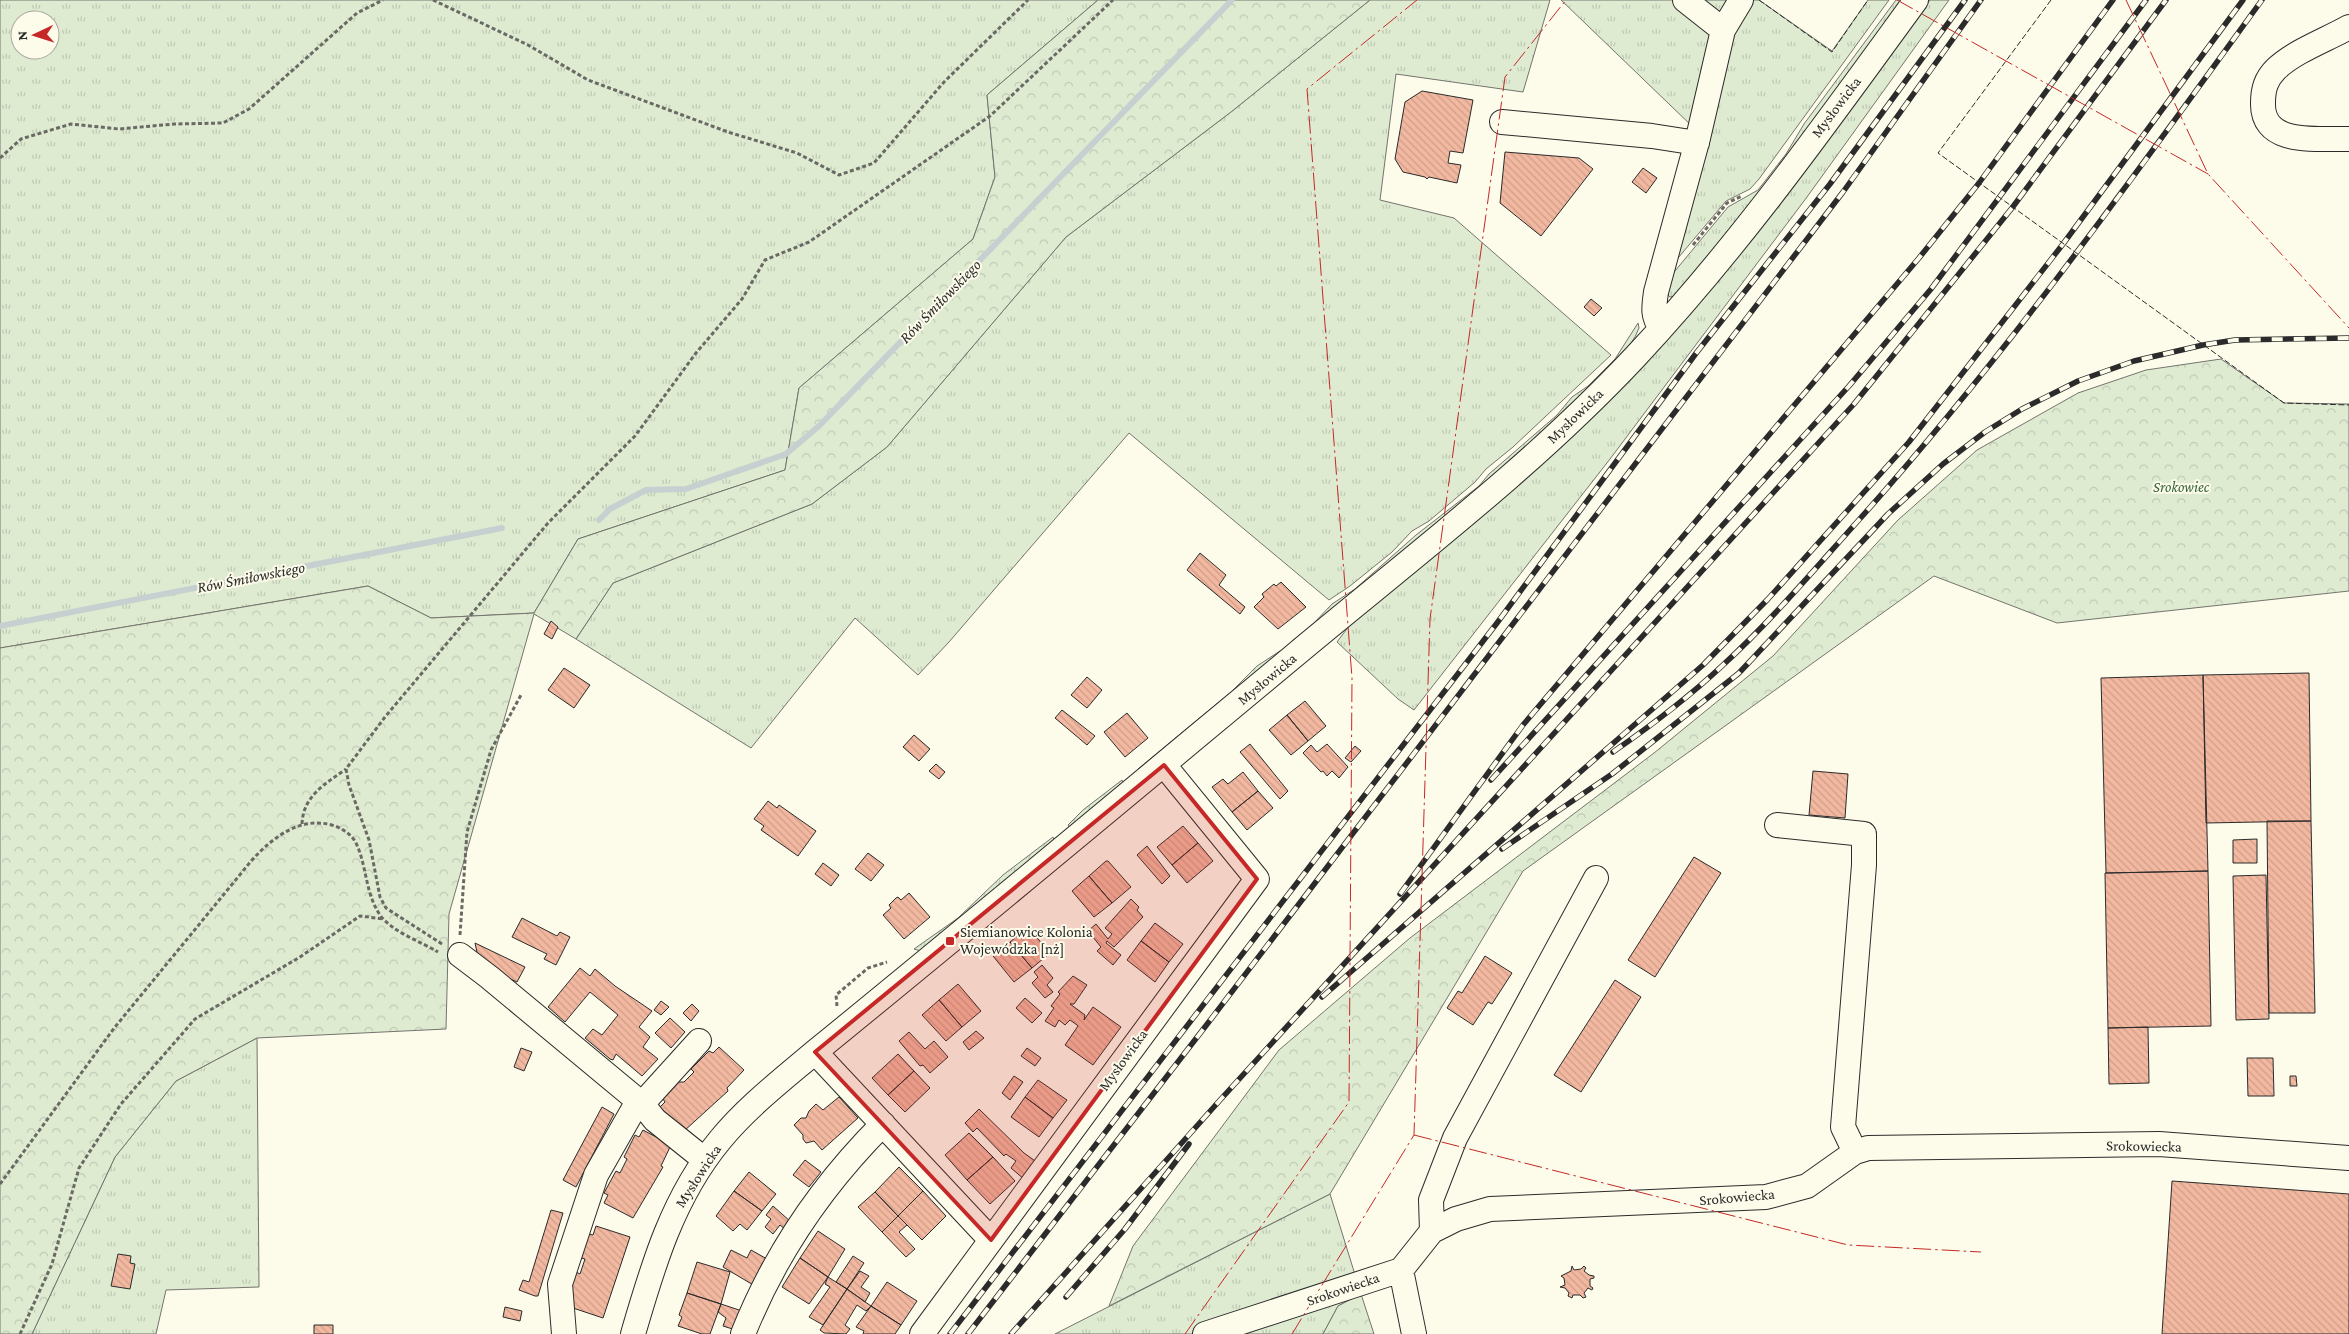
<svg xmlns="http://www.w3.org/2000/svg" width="2349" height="1334" font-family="'Crimson Pro',serif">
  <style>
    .grass { fill: url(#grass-tufts); stroke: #74746e; fill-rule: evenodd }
    .forest { fill: url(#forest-crowns); stroke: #74746e }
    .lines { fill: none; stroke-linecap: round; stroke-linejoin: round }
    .stream { stroke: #c7d0d0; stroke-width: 6 }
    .building { fill: url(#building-back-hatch); stroke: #2b2b2b }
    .minor-casing { stroke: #2b2b2b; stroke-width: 26 }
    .path { stroke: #6a6964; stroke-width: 3; stroke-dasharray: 4 2.5; stroke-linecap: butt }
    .minor { stroke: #fdfbea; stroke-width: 24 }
    .rail-casing { stroke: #2b2b2b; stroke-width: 5.5 }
    .rail { stroke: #fdfbea; stroke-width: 4; stroke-dasharray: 11; stroke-linecap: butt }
    .fence { stroke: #2b2b2b; stroke-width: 1; stroke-dasharray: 6 2.5; stroke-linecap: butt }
    .power { stroke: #c62828; stroke-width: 1; stroke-dasharray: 18 4 2.5 4; stroke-linecap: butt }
    .marked { fill: #c62828; fill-opacity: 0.2; stroke: #c62828; stroke-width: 4; stroke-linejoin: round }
    .poi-dot { fill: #c62828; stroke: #fdfbea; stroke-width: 2 }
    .labels { text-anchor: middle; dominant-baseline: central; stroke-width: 4; stroke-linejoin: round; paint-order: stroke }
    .street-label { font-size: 15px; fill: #2b2b2b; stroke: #fdfbea }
    .park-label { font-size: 15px; font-style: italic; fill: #34623c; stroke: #fdfbea }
    .poi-label { font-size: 15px; fill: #2b2b2b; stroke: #fdfbea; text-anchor: start }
    .water-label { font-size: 16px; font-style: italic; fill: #2b2b2b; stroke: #fdfbea }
  </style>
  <defs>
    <pattern id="grass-tufts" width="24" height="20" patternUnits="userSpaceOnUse" patternTransform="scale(1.25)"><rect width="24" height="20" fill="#deebd1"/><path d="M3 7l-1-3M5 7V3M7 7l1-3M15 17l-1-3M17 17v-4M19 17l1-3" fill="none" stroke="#bfcab4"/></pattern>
    <pattern id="forest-crowns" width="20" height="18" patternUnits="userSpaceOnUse" patternTransform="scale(1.25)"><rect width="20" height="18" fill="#deebd1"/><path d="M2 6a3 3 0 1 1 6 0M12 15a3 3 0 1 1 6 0" fill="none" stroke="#bfcab4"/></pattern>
    <pattern id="building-back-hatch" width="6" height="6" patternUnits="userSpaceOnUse" patternTransform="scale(1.25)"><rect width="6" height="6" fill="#f2b8a0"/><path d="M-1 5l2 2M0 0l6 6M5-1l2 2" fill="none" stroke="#d09e8a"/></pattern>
  </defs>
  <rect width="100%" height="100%" fill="#fdfbea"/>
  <!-- grass -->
  <path class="grass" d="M0,0H1098L987,95L995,177L973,239L799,388L785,470L578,539L534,613L431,618L368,586L0,648ZM20,20H50V50H20Z
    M1370,0H1550L1523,92L1396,74L1380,200L1454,218L1611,355L1513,447L1486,469L1475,482L1429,521L1412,531L1392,552L1350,586L1329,600L1129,433L949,642L918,675L855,618L751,748L576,639L613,583L812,504L887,447L1066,237L1231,112Z
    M1561,0H1759L1832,51L1868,0H1889L1759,179L1750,189L1726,201L1673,264L1695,129Z
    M1896,0H1903L1774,173L1689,279L1675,296L1670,297L1668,295L1670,277L1728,207L1758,190L1786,154L1804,124Z
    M1930,0H1949L1807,197L1610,459L1414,710L1398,699L1337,642L1349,626L1525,478L1865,87Z
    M1638,323L1639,328C1631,351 1607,368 1591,385C1500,479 1394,559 1294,643L1291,642L1313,624L1332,604L1355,589L1416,535L1479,486L1489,474L1557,415L1572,397L1588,386L1615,359Z
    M1280,651V654L1140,769H1138L1231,692L1257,666Z
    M1122,780L1123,784L1070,828L1068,825L1083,810Z
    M1053,837L1054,840L921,951L914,949L958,918L1003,875Z
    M257,1038L259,1287L166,1290L156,1334H32L115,1157L176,1081Z
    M1330,1194L1361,1294L1338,1306L1323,1334H1055Z"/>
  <!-- forest -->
  <path class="forest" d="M1098,0H1370L1231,112L1066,237L887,447L812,504L613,583L576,639L534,614L449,914L446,1029L257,1038L176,1081L115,1157L32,1334H0V648L368,586L431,618L534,613L578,539L785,470L799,388L973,239L995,177L987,95Z
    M2221,359L2284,403L2349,404V591L2057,623L1934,576L1523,871L1330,1194L1109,1306L1133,1246L1279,1050L1410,938L1654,753L1773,656L1898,520L1977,450L2078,393L2146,370Z
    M1361,1294L1374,1334H1323L1338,1306Z"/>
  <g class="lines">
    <!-- stream -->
    <path class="stream" d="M599,520L610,509L646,490L686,489L786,454L819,426L1232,0
      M0,626L502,528"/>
  </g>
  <!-- building -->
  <path class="building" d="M1422,91L1473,100L1463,153L1450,151L1448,163L1461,165L1457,183L1429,177L1427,179L1425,177L1403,172L1395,159L1405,102Z
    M1505,152L1579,158L1593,169L1541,236L1500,203Z
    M1643,168L1657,178L1646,193L1632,182Z
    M1591,299L1602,308L1594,316L1584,307Z
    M1200,553L1226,575L1219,585L1245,607L1240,614L1187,570Z
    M1281,582L1306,607L1278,629L1254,607L1264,597L1262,594L1274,584L1276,586Z
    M551,621L558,627L552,639L544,634Z
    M564,668L590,685L574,708L548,690Z
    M2309,673L2311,821L2206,823L2203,675Z
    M2203,675L2208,871L2106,873L2101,678Z
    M1087,677L1102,690L1087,708L1071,695Z
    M1305,701L1326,726L1308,741L1287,715Z
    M1062,710L1095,736L1087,745L1055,718Z
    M1127,713L1148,738L1125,757L1104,732Z
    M1287,715L1308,741L1291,755L1269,730Z
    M914,735L930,749L919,761L903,747Z
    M1250,744L1288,791L1280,799L1240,752Z
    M1327,744L1348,767L1339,778L1332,771L1327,776L1323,771L1321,772L1303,753L1311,745L1317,752Z
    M1355,746L1361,751L1351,762L1345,758Z
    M936,764L945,772L939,779L929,771Z
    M1813,771L1848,774L1845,818L1809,815Z
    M1243,772L1258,791L1232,812L1212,787L1223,779L1228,784Z
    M1258,791L1273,808L1247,830L1232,812Z
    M768,801L777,808L779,805L816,831L798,856L761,830L764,826L754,819Z
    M2267,821H2311L2315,1013H2269Z
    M1183,826L1198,843L1172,865L1157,847Z
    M2257,839V863H2233V840Z
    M1198,843L1213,861L1187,883L1172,865Z
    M1147,846L1170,876L1162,884L1137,855Z
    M868,853L884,865L871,881L855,869Z
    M1694,857L1721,873L1655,977L1628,960Z
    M1106,861H1108L1131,887L1112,903L1089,876Z
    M823,863L839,875L831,886L815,874Z
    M2208,871L2211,1026L2108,1028L2105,873Z
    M2266,875L2269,1019L2236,1020L2233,876Z
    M1089,876L1112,903L1094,917L1072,891Z
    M909,893L930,917L904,939L883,915L891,908L889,905L896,898L898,897L901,900Z
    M1131,899L1139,907L1137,910L1143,917L1114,947L1107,941L1106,943L1121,955L1113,965L1097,951L1101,947L1088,931L1096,924L1108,939L1112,934L1105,928Z
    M522,918L557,936L560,932L570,937L556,965L544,959L547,954L512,937Z
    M1155,923L1183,944L1169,962L1141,941Z
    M1028,927L1050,953L1032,968L1010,942Z
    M1141,941L1169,962L1155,982L1127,960Z
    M1010,942L1032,968L1014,982L993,956Z
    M475,943L525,967L517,982L497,973L478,957Z
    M1485,956L1512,973L1492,1004L1488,1002L1473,1025L1447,1008L1458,991L1462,993Z
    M1042,965L1053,978L1047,985L1053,992L1045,998L1032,983L1038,977L1034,972Z
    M580,968L590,976L595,969L615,986L652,1011L639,1027L650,1037L643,1047L658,1059L642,1076L616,1054L613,1060L610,1059L585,1038L593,1029L602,1035L618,1015L590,992L565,1022L548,1007Z
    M1073,976L1087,985L1074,1004H1070L1085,1015L1084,1020L1093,1007L1121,1027L1093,1065L1065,1045L1078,1026L1077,1025L1070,1020L1065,1025L1059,1020L1055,1027L1045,1021L1054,1008L1051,1006L1060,994L1058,992Z
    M1615,980L1641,997L1581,1092L1554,1075Z
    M958,984L981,1011L962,1027L939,1000Z
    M1025,998L1042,1013L1032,1023L1016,1008Z
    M939,1000L962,1027L946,1041L922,1015Z
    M661,1001L669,1007L661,1015L654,1010Z
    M692,1004L699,1011L691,1021L683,1013Z
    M670,1018L685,1032L671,1048L655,1033Z
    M2148,1027L2149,1083L2109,1084L2108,1028Z
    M976,1031L984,1038L969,1050L963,1042Z
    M909,1032L925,1049L934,1041L948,1057L930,1073L923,1065L920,1066L899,1041Z
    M719,1047L744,1070L727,1088L728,1091L684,1131L659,1108L665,1102L663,1099L679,1082H684L694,1072L691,1069L709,1051L713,1053Z
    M521,1048L532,1052L524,1071L514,1067Z
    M1027,1048L1041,1058L1035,1066L1021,1056Z
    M898,1054L914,1071L888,1095L872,1078Z
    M2247,1058H2273L2274,1096H2248Z
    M914,1071L930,1088L905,1112L888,1095Z
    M1014,1076L1023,1082L1010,1100L1002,1093Z
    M2290,1076H2296L2297,1086H2290Z
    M1038,1080L1067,1100L1053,1118L1025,1097Z
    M839,1097L858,1118L822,1150L814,1141L806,1143L803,1139V1135L794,1125L801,1118H806L809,1111L816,1104L823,1110Z
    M1025,1097L1053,1118L1039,1137L1011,1117Z
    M602,1107L614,1114L576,1187L563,1180Z
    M979,1109L1024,1153L1038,1163L1025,1180L1011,1168L1016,1161L1006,1154L1004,1156L977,1128L973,1132L965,1123Z
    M643,1130L671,1145L661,1166L663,1167L633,1218L604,1203L608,1195L604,1193L616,1171L620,1173L627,1159L624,1157L635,1135L639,1137Z
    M969,1133L993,1157L967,1180L945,1155Z
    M993,1157L1015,1181L990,1204L967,1180Z
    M805,1160L821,1172L809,1187L793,1175Z
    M899,1167L923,1191L898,1216L875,1192Z
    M749,1172L776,1194L762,1211L734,1191Z
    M2172,1181L2349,1194V1334H2162Z
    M734,1191L762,1211L747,1230L740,1224L733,1231L716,1216Z
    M923,1191L946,1216L922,1240L898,1216Z
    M875,1192L898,1216L882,1232L858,1207Z
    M773,1206L791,1222L786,1230L780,1225L773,1234L765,1227L771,1219L766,1215Z
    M551,1210L563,1213L538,1296H535L519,1290L523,1280L529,1282Z
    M898,1216L907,1225L899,1232L915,1249L906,1257L882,1232Z
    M596,1226L630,1237L603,1318L570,1307L568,1296L576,1272L580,1274L585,1259L581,1258L589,1234L593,1235Z
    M818,1231L845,1249L828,1277L800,1258Z
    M731,1250L747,1258L751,1250L767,1259L755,1286L723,1267Z
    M118,1254L131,1256L130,1263L135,1264L130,1289L111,1286Z
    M853,1256L864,1263L847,1289L836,1282Z
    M800,1258L828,1277L809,1304L782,1287Z
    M697,1262L730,1272L721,1304L687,1293Z
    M1572,1266L1574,1270L1581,1269L1584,1266L1586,1268L1584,1271L1589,1275L1594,1276V1278L1590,1279V1286L1593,1288L1592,1290L1588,1288L1584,1293L1586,1297L1583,1298L1580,1295H1573L1572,1298L1568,1296L1569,1293L1565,1288L1560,1287L1565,1285L1564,1278L1561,1276L1571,1271Z
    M860,1271L869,1276L861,1287L870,1293L865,1302L847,1289Z
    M828,1277L847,1289L823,1325L809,1317L830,1287L825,1284Z
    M887,1282L917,1301L901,1325L871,1306Z
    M847,1289L871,1306L866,1311L857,1305L845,1325L850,1329L846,1334L824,1333L820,1330Z
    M687,1293L721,1304L710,1334H702L678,1326L682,1317L679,1315Z
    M721,1304L745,1312L739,1331L723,1326L726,1318L718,1312Z
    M871,1306L901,1325L895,1334H863L864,1331L856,1327Z
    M505,1307L522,1311L520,1321L503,1317Z
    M314,1325H333V1334H314Z"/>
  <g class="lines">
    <defs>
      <path id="minor" d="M1685,0L1723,30
        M2349,27C2326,40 2295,51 2276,69C2266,79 2263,89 2263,103C2262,147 2319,138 2349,139
        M1502,122L1652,136L1697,143
        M1661,328C1652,316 1654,307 1656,292L1698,138L1723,30L1741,0
        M1777,825L1864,834V865L1843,1127L1855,1152
        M460,955L489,977L642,1104L655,1120L705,1160
        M815,1052L991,1240
        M642,1104L699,1041
        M1432,1231L1431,1200L1455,1138L1596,878
        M1401,1270L1414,1334
        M564,1334L560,1284L596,1175L633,1110
        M633,1334C653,1265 673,1197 720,1140C747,1107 782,1080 815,1052C976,921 1135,788 1295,655C1411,558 1532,467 1636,356C1739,246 1827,122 1916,0
        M743,1334C774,1256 823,1184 883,1124
        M922,1334L1257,879L1164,765
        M1205,1334L1401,1270L1432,1231L1456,1219L1490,1209L1766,1197L1807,1186L1855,1152L1868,1148L2159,1144L2349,1158"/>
    </defs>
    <!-- minor casing -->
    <use href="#minor" class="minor-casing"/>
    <!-- path -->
    <path class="path" d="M433,0L528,45L588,80L728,132L797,153L839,175L874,163L944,82L1028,0
      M0,158L21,139L71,124L119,129L174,124L223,123L249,109L357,13L383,0
      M1693,245L1727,203L1742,196
      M302,824C303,796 325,784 346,769
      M460,935L467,832L491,750L521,695
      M442,944L386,908L380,897L369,840L349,785L346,769L385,717L548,523L635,436L696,353L742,299L765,260L809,242L990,116L1113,0
      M837,1006L836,995L868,968L887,962
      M0,1184L115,1027L252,860C274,836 302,815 335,826C343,829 352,835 356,843C367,866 365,893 380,915C392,932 420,941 438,952
      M20,1334L52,1264L79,1168L121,1104L195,1019L300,957L360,916L384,919"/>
    <!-- minor -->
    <use href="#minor" class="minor"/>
    <defs>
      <path id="rail" d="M1613,752C1652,725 1689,697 1723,665C1771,621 1813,571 1857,522C2004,358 2132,179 2262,0
        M1491,780L1849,386L1931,289L2146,0
        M1502,849L1612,774L1739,673L1888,514L1943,464L1985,432L2022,409L2078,381L2134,361L2203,345L2235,340L2349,338
        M1400,894L1523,725L1919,258L1979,183L2113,0
        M1322,997L1703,665L1768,599L1909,442L2063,244L2243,0
        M1066,1297L1125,1229L1189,1144
        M950,1334L1497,623L1697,352L1830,184L1965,0
        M968,1334L1208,1023L1843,192L1981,0
        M1011,1334L1221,1099L1854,404L2012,208L2166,0"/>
    </defs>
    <!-- rail casing -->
    <use href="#rail" class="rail-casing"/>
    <!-- rail -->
    <use href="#rail" class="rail"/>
    <!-- fence -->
    <path class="fence" d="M1759,0L1832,52L1868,0
      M2051,0L1938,153L2284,403L2349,405"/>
    <!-- power -->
    <path class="power" d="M1897,0L2208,174
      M2126,0L2208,174L2349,328
      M1414,1135L1848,1245L1981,1252
      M1185,1334L1349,1102L1352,678L1307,89L1417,0
      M1292,1334L1414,1135L1430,619L1505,77L1566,0"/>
  </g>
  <!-- marked area -->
  <path class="marked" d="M1164,765L1257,879L991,1240L815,1052Z"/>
  <!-- markers -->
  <rect class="poi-dot" x="945" y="936" width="10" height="10" rx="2.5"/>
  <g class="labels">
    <!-- street labels -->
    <g class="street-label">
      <text transform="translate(1836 107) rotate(-53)">Mysłowicka</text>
      <text transform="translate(1575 416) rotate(-44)">Mysłowicka</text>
      <text transform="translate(1267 679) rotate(-40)">Mysłowicka</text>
      <text transform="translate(1123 1060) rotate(-54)">Mysłowicka</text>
      <text transform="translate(2144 1146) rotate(1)">Srokowiecka</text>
      <text transform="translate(698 1176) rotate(-57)">Mysłowicka</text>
      <text transform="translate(1737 1197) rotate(-5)">Srokowiecka</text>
      <text transform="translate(1343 1289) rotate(-19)">Srokowiecka</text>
    </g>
    <!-- park labels -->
    <g class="park-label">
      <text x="2181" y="487">Srokowiec</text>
    </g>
    <!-- poi labels -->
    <g class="poi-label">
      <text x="960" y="932">Siemianowice Kolonia<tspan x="960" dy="17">Wojewódzka [nż]</tspan></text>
    </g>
    <!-- water labels -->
    <g class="water-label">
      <text transform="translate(940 301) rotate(-46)">Rów Śmiłowskiego</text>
      <text transform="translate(251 577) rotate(-11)">Rów Śmiłowskiego</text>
    </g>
  </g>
  <!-- north arrow -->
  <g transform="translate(35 35) rotate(266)"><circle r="24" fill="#fdfbea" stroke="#a9a89e"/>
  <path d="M0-4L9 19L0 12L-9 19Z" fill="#c62828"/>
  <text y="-8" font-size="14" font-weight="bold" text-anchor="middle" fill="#2b2b2b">N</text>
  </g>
</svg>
